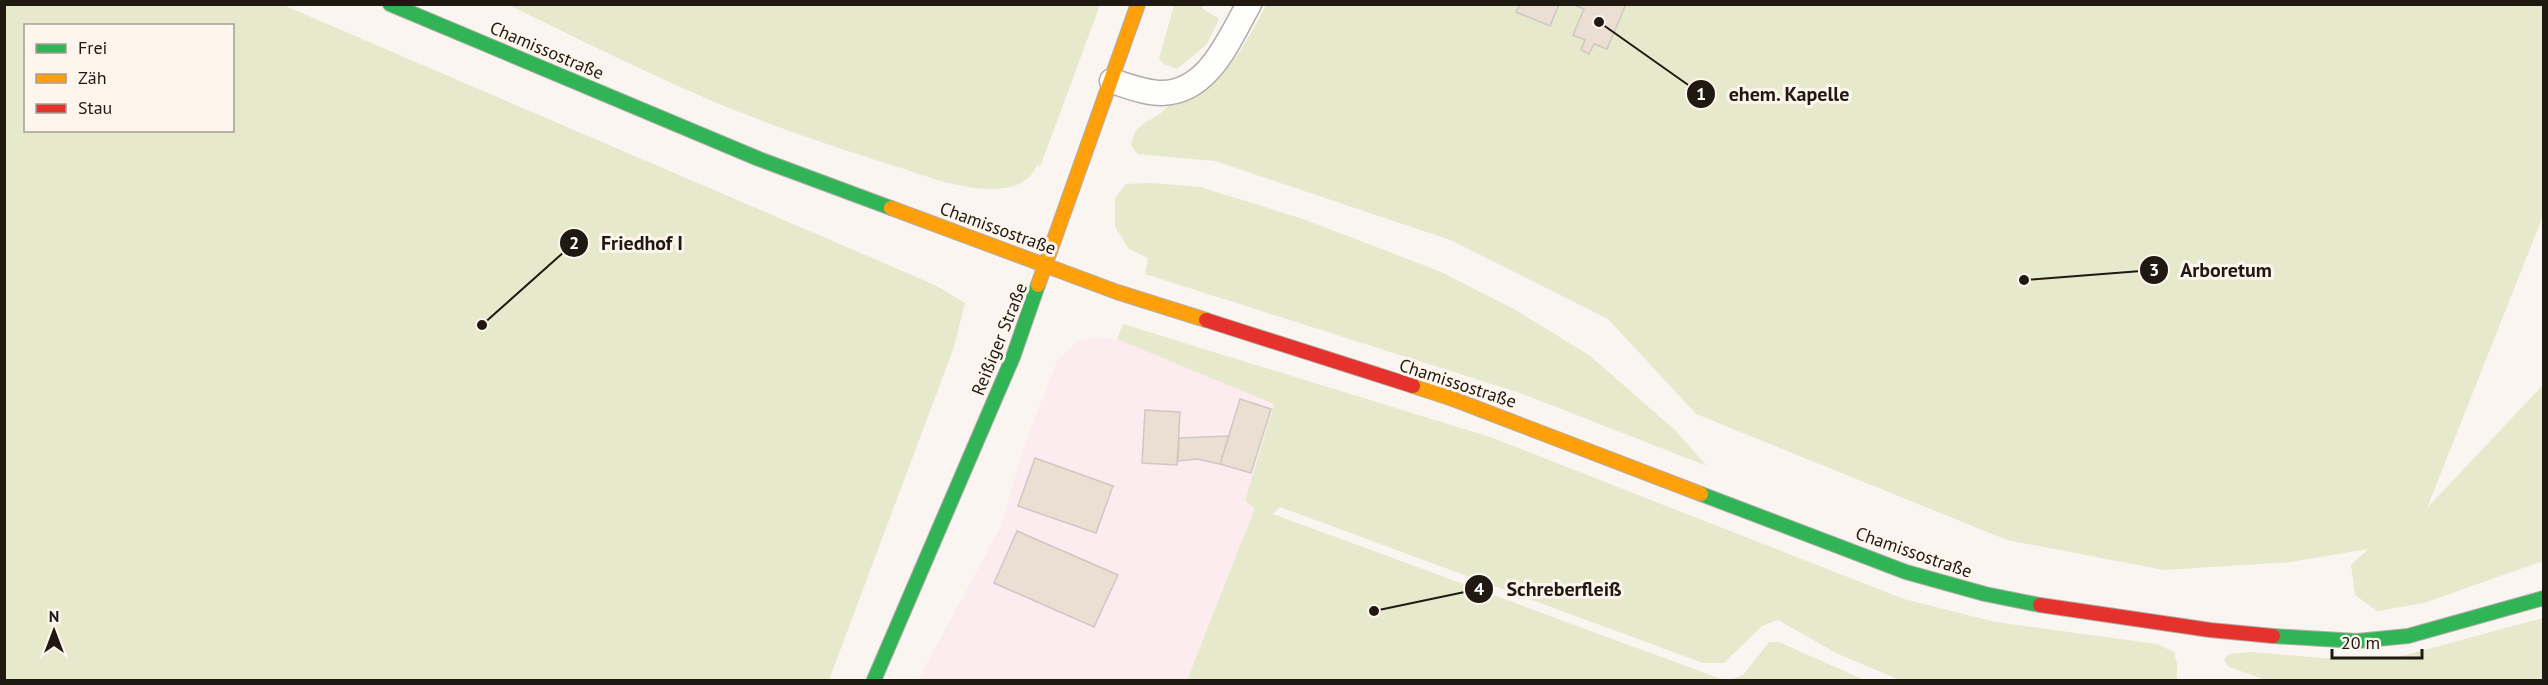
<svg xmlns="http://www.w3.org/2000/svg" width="2548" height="685" font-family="'PT Sans',sans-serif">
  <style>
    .commercial { fill: #fcecf0 }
    .green { fill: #e6e9cc; fill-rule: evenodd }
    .building { fill: #ebdfd3; stroke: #cec8c3; stroke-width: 1.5 }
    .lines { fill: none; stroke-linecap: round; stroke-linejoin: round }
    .street-casing { stroke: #b2ada8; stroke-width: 27 }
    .fast-casing { stroke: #b2ada8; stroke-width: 16 }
    .slow-casing { stroke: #b2ada8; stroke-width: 16 }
    .jam-casing { stroke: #b2ada8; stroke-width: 16 }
    .street { stroke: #fefefd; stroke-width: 24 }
    .fast { stroke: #30b455; stroke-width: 14 }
    .slow { stroke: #ff9f0a; stroke-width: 14 }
    .jam { stroke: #e5322d; stroke-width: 14 }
    .labels { text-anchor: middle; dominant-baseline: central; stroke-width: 6; stroke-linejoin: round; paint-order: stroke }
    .street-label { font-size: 18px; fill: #201911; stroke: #fef5ed }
    .leader { fill: none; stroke: #201911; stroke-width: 2 }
    .callout-dot { fill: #201911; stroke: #fef5ed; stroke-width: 2 }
    .mark-label { font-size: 18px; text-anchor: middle; font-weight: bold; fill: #fff }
    .callout-label { font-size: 20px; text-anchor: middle; font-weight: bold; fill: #201911; stroke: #fef5ed; stroke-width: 6; stroke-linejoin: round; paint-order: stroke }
  </style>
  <rect width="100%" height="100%" fill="#faf5f1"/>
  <!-- commercial -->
  <path class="commercial" d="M1093,337L1117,339L1275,404L1245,501L1255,508L1187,680H918L1001,526L1025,443L1058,359L1078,341Z"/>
  <!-- green -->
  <path class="green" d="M4,5H283L935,285L965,303L954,347L829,680H5ZM26,26H232V130H26Z
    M509,5H508H1100L1040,167L1037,165C1032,177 1023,184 1010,187C974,195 929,177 895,166C812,141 730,111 652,74C604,52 556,28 509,5Z
    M1174,5H1203L1202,8L1219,19L1207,44L1177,69L1165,65L1159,59Z
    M1266,5H2543V216L2427,508L2543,385V561L2424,603L2377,611L2355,595L2351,565L2368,549L2290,562L2164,570L2007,540L1696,414L1608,319L1453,241L1215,161L1138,154L1131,146C1135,118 1154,124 1169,105C1176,103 1185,102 1191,99C1225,82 1250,37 1266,5Z
    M1151,183L1200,187L1303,219L1439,271L1514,309L1589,355L1675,430L1707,466L1523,394L1145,274L1148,258L1129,249L1115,227V198L1126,184Z
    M1123,324L1490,437L1904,599L1995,622L2157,644L2174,652L2177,664V680H1900L1836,653L1778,620L1762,626L1724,663H1703L1280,507L1273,514L1724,680H1187L1255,508L1245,501L1274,404L1117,339Z
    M2543,618V680H2265L2229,667L2224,660L2229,654L2250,652L2323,658H2394Z
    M1769,642H1779L1864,680H1729L1743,675Z"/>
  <!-- building -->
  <path class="building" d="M1520,4H1559L1550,26L1516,12Z
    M1572,4H1626L1607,49L1594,44L1589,54L1581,50L1585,40L1573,35L1584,9Z
    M1240,399L1271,409L1251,473L1220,464Z
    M1145,410L1180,412L1177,465L1142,463Z
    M1229,436L1220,464L1197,459L1178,461L1179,438Z
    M1035,458L1113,486L1096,533L1018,506Z
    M1017,531L1118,575L1094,627L994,583Z"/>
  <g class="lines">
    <defs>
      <path id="street" d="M1112,81C1128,86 1145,93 1162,93C1209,92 1229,39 1249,4"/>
      <path id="fast" d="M390,4L759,159L891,208
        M1701,494L1906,572L1985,594L2040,605
        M2273,636L2357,641L2408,636L2544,598
        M874,680L1013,357L1038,285"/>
      <path id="slow" d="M891,208L1117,292L1206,320
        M1038,285L1138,4
        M1413,386L1453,399L1701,494"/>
      <path id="jam" d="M1206,320L1413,386
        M2040,605L2210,630L2273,636"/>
    </defs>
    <!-- street casing -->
    <use href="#street" class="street-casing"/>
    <!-- fast casing -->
    <use href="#fast" class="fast-casing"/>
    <!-- slow casing -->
    <use href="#slow" class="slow-casing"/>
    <!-- jam casing -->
    <use href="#jam" class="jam-casing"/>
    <!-- street -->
    <use href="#street" class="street"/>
    <!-- fast -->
    <use href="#fast" class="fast"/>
    <!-- slow -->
    <use href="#slow" class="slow"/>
    <!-- jam -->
    <use href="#jam" class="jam"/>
  </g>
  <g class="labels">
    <!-- street labels -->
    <g class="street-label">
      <text transform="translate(547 50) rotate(23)">Chamissostraße</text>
      <text transform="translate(998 228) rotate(20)">Chamissostraße</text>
      <text transform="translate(999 339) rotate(-68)">Reißiger Straße</text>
      <text transform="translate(1458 383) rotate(18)">Chamissostraße</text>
      <text transform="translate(1914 552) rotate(19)">Chamissostraße</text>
    </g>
  </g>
  <!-- callouts -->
  <path class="leader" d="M1599 22L1701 94M482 325L574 243M2024 280L2154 270M1374 611L1479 589"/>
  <g class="callout-dot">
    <circle cx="1599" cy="22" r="6"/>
    <circle cx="482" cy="325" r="6"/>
    <circle cx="2024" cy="280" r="6"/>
    <circle cx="1374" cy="611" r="6"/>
    <circle cx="1701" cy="94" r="15"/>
    <circle cx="574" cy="243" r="15"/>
    <circle cx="2154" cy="270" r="15"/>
    <circle cx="1479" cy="589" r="15"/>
  </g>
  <g class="mark-label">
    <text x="1701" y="100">1</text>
    <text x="574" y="249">2</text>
    <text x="2154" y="276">3</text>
    <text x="1479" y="595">4</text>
  </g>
  <g class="callout-label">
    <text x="1789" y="101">ehem. Kapelle</text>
    <text x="642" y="250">Friedhof I</text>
    <text x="2226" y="277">Arboretum</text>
    <text x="1564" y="596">Schreberfleiß</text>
  </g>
  <!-- border -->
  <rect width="2548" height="685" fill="none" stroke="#201911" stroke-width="12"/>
  <!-- legend -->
  <rect x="24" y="24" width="210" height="108" fill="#fef5ed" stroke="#a59d95" stroke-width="1.5"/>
  <rect x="36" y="44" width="30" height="9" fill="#30b455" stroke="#a59d95" stroke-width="1.5"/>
  <text x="78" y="54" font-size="18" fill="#201911">Frei</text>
  <rect x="36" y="74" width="30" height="9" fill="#ff9f0a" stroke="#a59d95" stroke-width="1.5"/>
  <text x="78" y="84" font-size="18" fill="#201911">Zäh</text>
  <rect x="36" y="104" width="30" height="9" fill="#e5322d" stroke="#a59d95" stroke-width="1.5"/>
  <text x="78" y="114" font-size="18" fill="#201911">Stau</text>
  <!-- north arrow -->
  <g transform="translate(54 631)" stroke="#fef5ed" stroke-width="4.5" paint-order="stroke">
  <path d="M0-4.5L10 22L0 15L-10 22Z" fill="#201911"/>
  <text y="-9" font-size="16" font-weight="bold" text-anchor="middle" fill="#201911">N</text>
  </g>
  <!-- scale -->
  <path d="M2332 649v9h90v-9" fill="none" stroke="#201911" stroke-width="3"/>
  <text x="2341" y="649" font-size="18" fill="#201911" stroke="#fef5ed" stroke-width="4.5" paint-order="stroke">20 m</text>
</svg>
